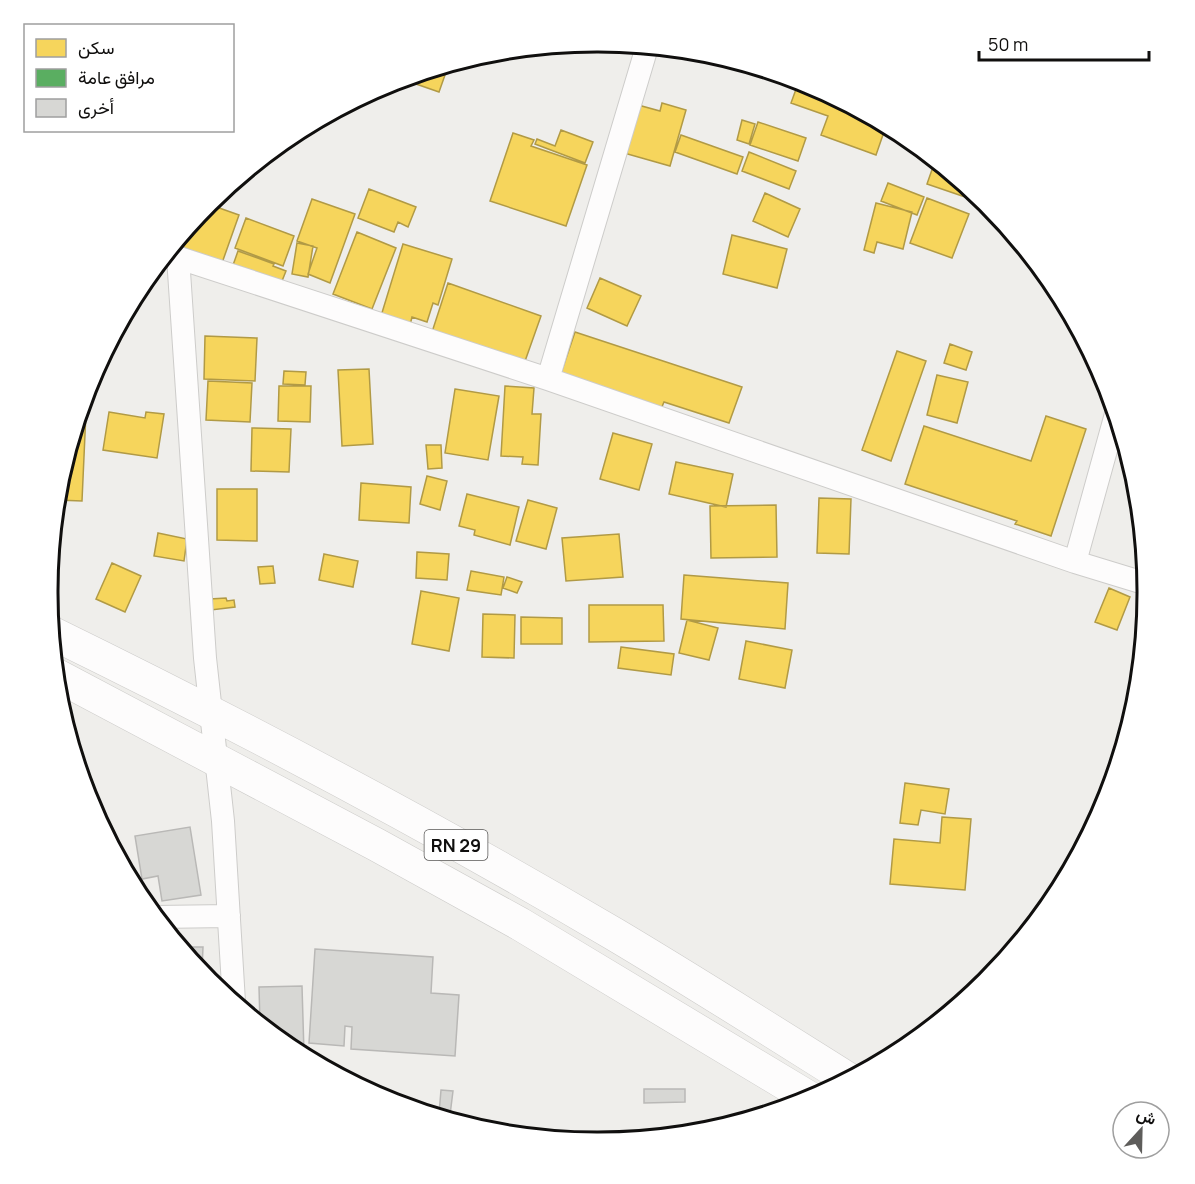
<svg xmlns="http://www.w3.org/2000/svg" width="1195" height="1184" font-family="Manrope,Vazirmatn,sans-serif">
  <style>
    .homes { fill: #f6d55c; stroke: #b19a45; stroke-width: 1.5 }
    .public { fill: #5aae61; stroke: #447e48; stroke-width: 1.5 }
    .building { fill: #d7d7d4; stroke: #b9b8b6; stroke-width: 1.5 }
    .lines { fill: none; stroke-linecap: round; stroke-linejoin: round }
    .street-casing { stroke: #cdccca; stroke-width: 24 }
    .highway-casing { stroke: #cdccca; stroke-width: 34 }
    .street { stroke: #fdfcfc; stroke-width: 22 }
    .highway { stroke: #fdfcfc; stroke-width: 33 }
    .labels { text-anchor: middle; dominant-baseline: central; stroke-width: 6; stroke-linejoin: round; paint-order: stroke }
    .shield { fill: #fff; stroke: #585756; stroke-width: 1.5 }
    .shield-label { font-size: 18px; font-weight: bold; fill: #100f0e }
    .rim { fill: none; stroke: #100f0e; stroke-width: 3 }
  </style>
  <rect width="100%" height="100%" fill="#efeeeb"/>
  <!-- homes -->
  <path class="homes" d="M432,70L445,75L439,92L416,84L420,74Z
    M799,81L808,84L886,126L876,155L821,135L828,116L791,103Z
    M662,103L686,110L670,166L624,153L638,105L660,111Z
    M742,120L755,124L749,144L737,140Z
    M758,122L806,138L798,161L750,145Z
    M561,130L593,142L585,163L535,144L537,139L555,146Z
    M513,133L534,140L531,146L587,165L566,226L490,201Z
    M681,135L743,157L737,174L675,152Z
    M749,152L796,171L789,189L742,171Z
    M935,161L973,192L971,199L927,184Z
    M888,183L924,197L917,215L881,201Z
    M369,189L416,207L408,227L398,222L394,232L358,218Z
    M765,193L800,209L788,237L753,221Z
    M927,198L969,214L952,258L910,243Z
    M312,199L355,214L330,283L308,274L317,248L297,241Z
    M876,203L912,212L903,249L877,242L874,253L864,250Z
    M208,204L239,215L222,263L177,247L181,237Z
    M246,218L294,236L283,266L235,248Z
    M357,232L396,248L372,309L333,294Z
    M732,235L787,249L777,288L723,274Z
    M297,243L313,246L308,277L292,274Z
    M403,244L452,259L438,305L433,303L427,322L412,317L410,325L381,316Z
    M238,251L274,264L273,266L286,271L280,286L232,268Z
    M600,278L641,296L627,326L587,308Z
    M448,283L541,316L524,364L432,332Z
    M575,332L742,387L729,423L664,402L661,409L560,376Z
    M205,336L257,338L255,381L204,379Z
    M950,344L972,352L966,370L944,363Z
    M897,351L926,361L891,461L862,450Z
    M369,369L373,444L342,446L338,370Z
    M284,371L306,372L305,385L283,384Z
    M937,375L968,382L957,423L927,415Z
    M208,381L252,383L250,422L206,420Z
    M279,386H311L310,422L278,421Z
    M505,386L534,388L532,414H541L538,465L522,464L523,457L501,456Z
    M455,389L499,396L488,460L445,453Z
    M80,412H86L82,501L57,500L58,484Z
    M109,412L145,418L146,412L164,414L157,458L103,450Z
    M1046,416L1086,429L1051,536L1015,524L1017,521L905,484L924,426L1031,461Z
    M252,428L291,429L289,472L251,471Z
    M613,433L652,444L639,490L600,479Z
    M426,445H441L442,468L428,469Z
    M676,462L733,474L726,507L669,494Z
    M427,476L447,481L440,510L420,504Z
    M361,483L411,487L409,523L359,520Z
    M217,489H257V541L217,540Z
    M467,494L519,507L510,545L474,535L475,530L459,526Z
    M819,498L851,499L849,554L817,553Z
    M528,500L557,508L546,549L516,541Z
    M776,505L777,557L711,558L710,506Z
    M158,533L187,539L184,561L154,556Z
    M619,534L623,577L566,581L562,538Z
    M417,552L449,554L447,580L416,578Z
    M324,554L358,561L353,587L319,580Z
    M112,563L141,576L125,612L96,599Z
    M273,566L275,583L260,584L258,567Z
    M471,571L504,577L501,595L467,590Z
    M684,575L788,583L785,629L681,619Z
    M507,577L522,582L517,593L503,588Z
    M1109,588L1130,597L1117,630L1095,622Z
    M421,591L459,598L449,651L412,644Z
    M226,598L227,601L234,600L235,607L211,610L210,599Z
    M589,605H663L664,641L589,642Z
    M483,614L515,615L514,658L482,657Z
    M521,617L562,618V644H521Z
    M687,620L718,628L709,660L679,653Z
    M746,641L792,650L785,688L739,679Z
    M621,647L674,654L671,675L618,668Z
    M905,783L949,789L945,814L921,810L918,825L900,823Z
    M942,817L971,819L965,890L890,884L894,839L940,843Z"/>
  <!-- public -->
  <path class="public" d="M1139,502L1140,514L1133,510Z"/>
  <!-- building -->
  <path class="building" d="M190,827L201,895L162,901L158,876L142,879L135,836Z
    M180,947H203L202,971H211V983Z
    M315,949L433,957L431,993L459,995L455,1056L351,1049L352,1027L345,1026L344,1046L309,1043Z
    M302,986L304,1053H299L260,1023L259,987Z
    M644,1089H685V1102L644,1103Z
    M441,1090L453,1091L450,1115L439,1114Z"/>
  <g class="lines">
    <defs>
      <path id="street" d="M167,254L548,379L1075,562L1147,584
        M178,257L205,658L223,821L234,1002
        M548,379L647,47
        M1075,562L1116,414
        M156,917L229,916"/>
      <path id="highway" d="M52,633C242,726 431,826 614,934C693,981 770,1030 848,1079
        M56,675L377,845L520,924L811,1099"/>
    </defs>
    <!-- street casing -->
    <use href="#street" class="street-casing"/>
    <!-- highway casing -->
    <use href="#highway" class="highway-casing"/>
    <!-- street -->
    <use href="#street" class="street"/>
    <!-- highway -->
    <use href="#highway" class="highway"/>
  </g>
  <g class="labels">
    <!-- shield labels -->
    <rect class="shield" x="424.5" y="830" width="63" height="30" rx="4.5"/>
    <g class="shield-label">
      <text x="456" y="845">RN 29</text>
    </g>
  </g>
  <!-- crop -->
  <path d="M0 0H1195V1184H0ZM597 52H598A539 539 0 0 1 1137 591V593A539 539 0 0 1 598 1132H597A539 539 0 0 1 58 593V591A539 539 0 0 1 597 52Z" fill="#fff" fill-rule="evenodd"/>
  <path class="rim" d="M597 52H598A539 539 0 0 1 1137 591V593A539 539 0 0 1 598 1132H597A539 539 0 0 1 58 593V591A539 539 0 0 1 597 52Z"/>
  <!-- legend -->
  <rect x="24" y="24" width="210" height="108" fill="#ffffff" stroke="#9f9f9f" stroke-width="1.5"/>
  <rect x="36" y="39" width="30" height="18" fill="#f6d55c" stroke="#9f9f9f" stroke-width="1.5"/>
  <text x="78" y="54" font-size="18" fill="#100f0e">سكن</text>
  <rect x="36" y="69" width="30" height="18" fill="#5aae61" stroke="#9f9f9f" stroke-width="1.5"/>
  <text x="78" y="84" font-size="18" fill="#100f0e">مرافق عامة</text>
  <rect x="36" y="99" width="30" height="18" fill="#d7d7d4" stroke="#9f9f9f" stroke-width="1.5"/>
  <text x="78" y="114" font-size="18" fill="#100f0e">أخرى</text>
  <!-- north arrow -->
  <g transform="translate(1141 1130) rotate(22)"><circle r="28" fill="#ffffff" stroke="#9f9f9f" stroke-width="1.5"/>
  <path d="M0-4.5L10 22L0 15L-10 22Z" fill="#5e5d5b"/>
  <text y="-9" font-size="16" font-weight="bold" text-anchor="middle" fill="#100f0e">ش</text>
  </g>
  <!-- scale -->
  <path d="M979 51v9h170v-9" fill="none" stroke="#100f0e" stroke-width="3"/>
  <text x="988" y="51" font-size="18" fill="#100f0e" stroke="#ffffff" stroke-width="4.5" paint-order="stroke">50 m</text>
</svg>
